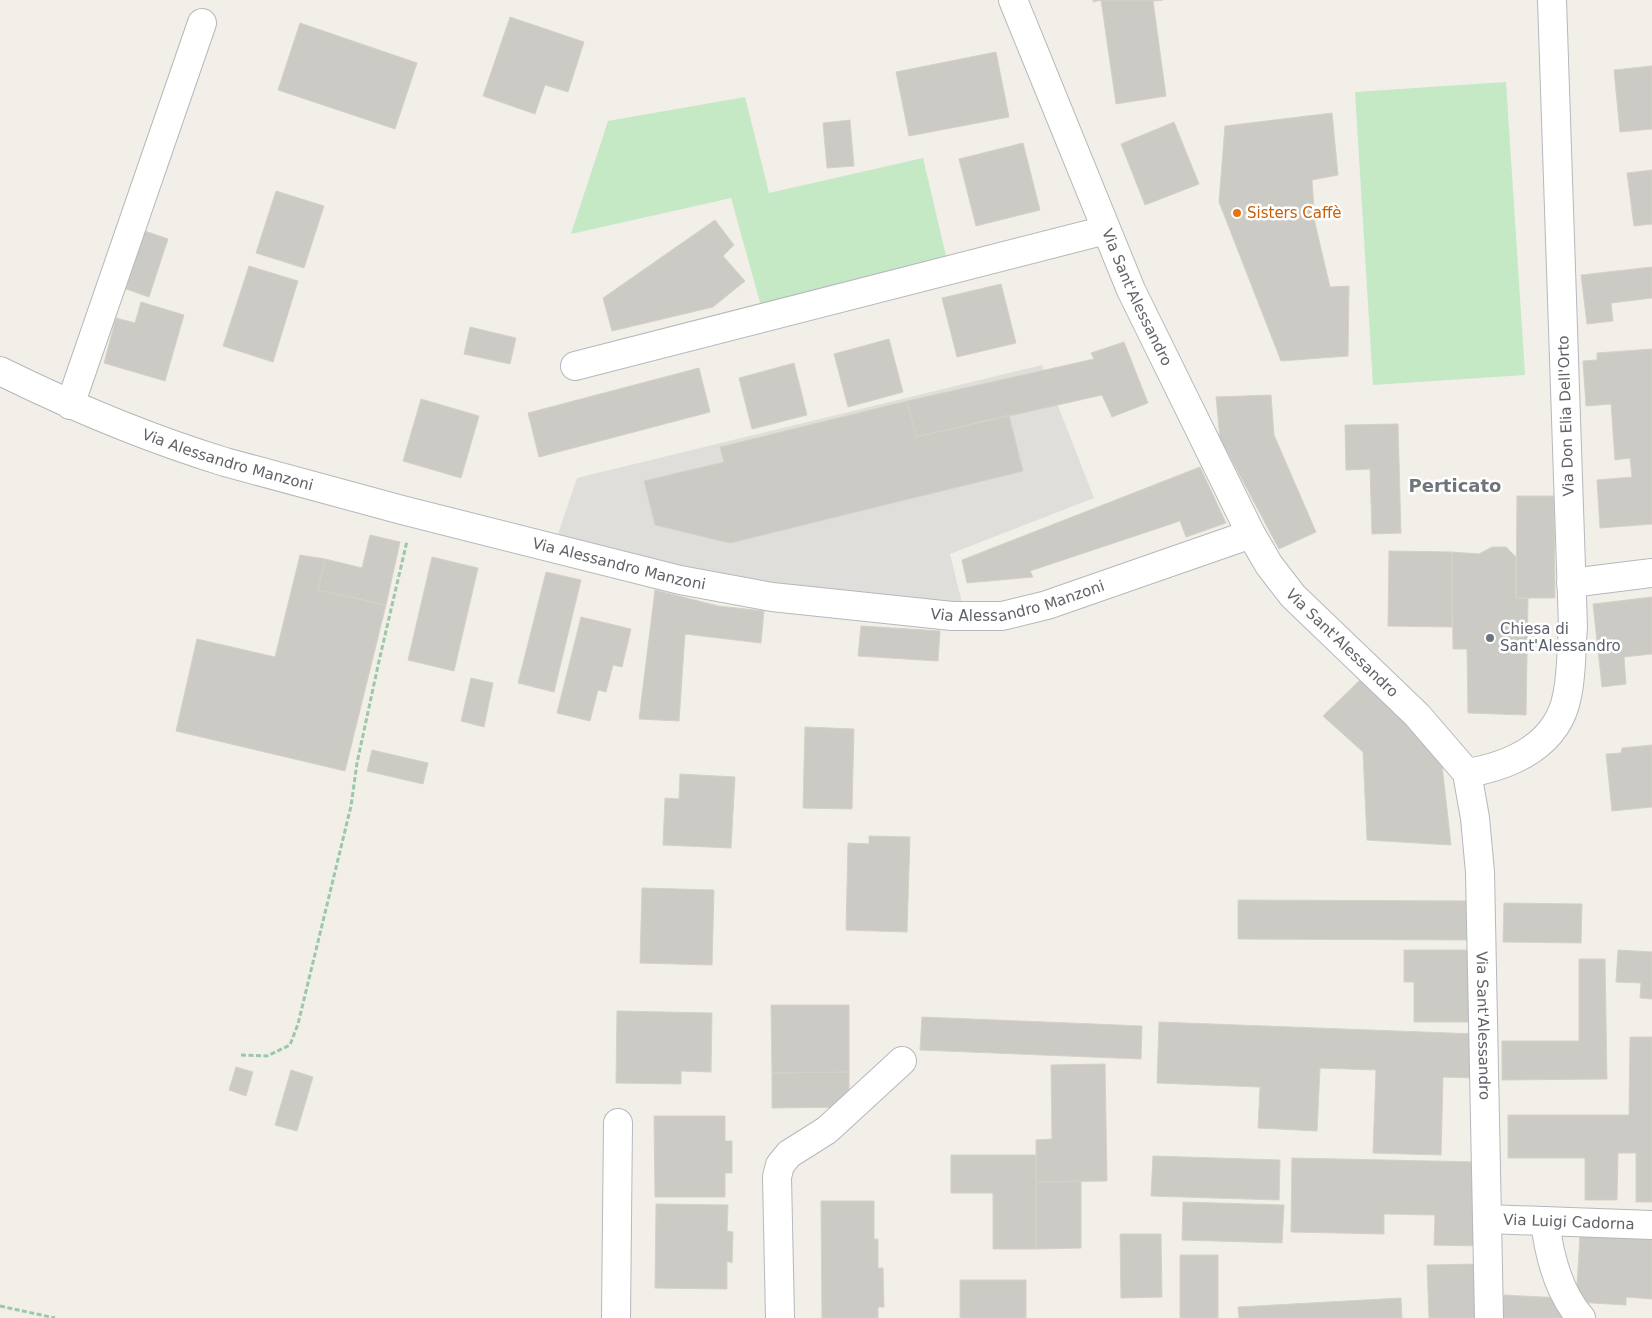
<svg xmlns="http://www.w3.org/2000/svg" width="1652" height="1318" font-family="'DejaVu Sans',sans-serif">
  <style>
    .industrial { fill: #e0deda }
    .green { fill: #c5e8c5 }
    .building { fill: #cccac5; stroke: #d6d1c6 }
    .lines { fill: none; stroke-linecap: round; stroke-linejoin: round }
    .minor-casing { stroke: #b5b8bc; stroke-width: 30 }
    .path { stroke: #9cc7a9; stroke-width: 3; stroke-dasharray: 5 2.5; stroke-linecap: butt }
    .minor { stroke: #fff; stroke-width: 28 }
    .food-dot { fill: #e8710a; stroke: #fff; stroke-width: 2 }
    .worship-dot { fill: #6b7280; stroke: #fff; stroke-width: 2 }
    .labels { text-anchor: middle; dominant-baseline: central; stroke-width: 5; stroke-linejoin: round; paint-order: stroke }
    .food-label { font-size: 15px; fill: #c56008; stroke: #fff; text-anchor: start }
    .street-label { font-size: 15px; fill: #5f6368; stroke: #fff }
    .worship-label { font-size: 15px; fill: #5b616d; stroke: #fff; text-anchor: start }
    .quarter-label { font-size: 18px; font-weight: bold; fill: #70757a; stroke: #fff }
  </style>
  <rect width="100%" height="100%" fill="#f1efe8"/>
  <!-- industrial -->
  <path class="industrial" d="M1042,365L1094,498L950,554L963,607L720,580L557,537L577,478Z"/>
  <!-- green -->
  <path class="green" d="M1506,82L1525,375L1373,385L1355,92Z
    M745,97L769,193L923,158L947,260L761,306L731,198L571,234L608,121Z"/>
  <!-- building -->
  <path class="building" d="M1093,0H1163L1153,1L1166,96L1116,104L1101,0L1093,2Z
    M510,17L584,42L568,92L545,85L535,114L483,96Z
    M300,23L417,63L395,129L278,90Z
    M996,52L1009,117L909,136L896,72Z
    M1652,66V129L1620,132L1614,70Z
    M1332,113L1338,175L1312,180L1315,223L1330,287L1349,286L1348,356L1281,361L1219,202L1225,126Z
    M850,120L854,166L827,168L823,123Z
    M1174,122L1199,184L1145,205L1121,144Z
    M1023,143L1040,210L976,226L959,159Z
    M1652,170V224L1634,226L1627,173Z
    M276,191L324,206L304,268L256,253Z
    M715,220L734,245L723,256L745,281L713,307L612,331L603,298Z
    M145,231L168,239L149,297L126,289Z
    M249,266L298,281L273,362L223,346Z
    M1652,267V298L1611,303L1613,321L1587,324L1581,275Z
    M1001,284L1016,343L957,357L942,298Z
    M141,302L184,315L165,381L104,363L116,318L135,323Z
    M470,327L516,338L510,364L464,354Z
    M889,339L903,392L848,407L834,354Z
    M1124,342L1148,403L1112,417L1102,395L916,437L907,401L1094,359L1091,353Z
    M1652,349V524L1600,528L1597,480L1632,477L1630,458L1615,460L1611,404L1586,406L1583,361L1597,360V353Z
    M794,363L807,415L752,429L739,378Z
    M699,368L710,412L539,457L528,413Z
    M1271,395L1274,435L1316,532L1279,549L1220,438L1216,397Z
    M421,399L479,416L461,478L403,461Z
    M907,401L916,437L1009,415L1023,471L730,543L655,525L644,481L724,462L720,447Z
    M1398,424L1401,533L1372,534L1370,469L1346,470L1345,425Z
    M1200,467L1226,523L1186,537L1180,521L1030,571L1033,577L967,583L962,560Z
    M1517,496H1554L1555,598H1516Z
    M370,535L400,542L386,605L318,590L325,559L362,568Z
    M1492,547H1506L1516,557V598H1528L1526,715L1468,713L1467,649H1453L1452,552L1479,554Z
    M1389,551L1452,552V627L1388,626Z
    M300,555L325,559L318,590L386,605L345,771L176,731L197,639L275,657Z
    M432,557L478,568L454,671L408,660Z
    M546,572L581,580L554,692L518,683Z
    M655,590L718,606L764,611L761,643L685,634L679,721L639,719Z
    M1652,597V654L1624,657L1626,684L1602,687L1593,604Z
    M581,617L631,629L622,667L613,665L606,692L598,690L590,721L557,713Z
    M861,626L940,631L938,661L858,656Z
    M471,678L493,683L484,727L461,721Z
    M1360,680L1422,737L1442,765L1451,845L1367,840L1363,752L1323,716Z
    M805,727L854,729L852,809L803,808Z
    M1652,745V807L1612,811L1606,754L1621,753L1622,748Z
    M372,750L428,763L423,784L367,771Z
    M680,774L735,777L731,848L663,845L665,798L679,799Z
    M869,836L910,837L907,932L846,930L848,843L869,844Z
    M642,888L714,890L712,965L640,963Z
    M1238,900L1476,901V940L1238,939Z
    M1504,903L1582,904L1581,943L1503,942Z
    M1404,950H1478V1022H1414V982H1404Z
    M1618,950L1652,952V999L1640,998L1641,983L1616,982Z
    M1579,959H1605L1607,1079L1502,1080V1041H1579Z
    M771,1005H849V1072L772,1073Z
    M617,1011L712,1013L711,1072L681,1071V1084L616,1083Z
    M922,1017L1142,1026L1141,1059L920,1050Z
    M1159,1022L1476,1034L1474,1078L1443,1077L1441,1155L1373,1153L1376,1070L1320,1068L1317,1131L1258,1128L1260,1087L1157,1083Z
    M1630,1037H1652V1202H1636V1153H1618L1617,1200H1585V1158H1508V1115H1629Z
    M1105,1064L1107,1181L1036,1182V1140L1052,1139L1051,1065Z
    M236,1067L253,1072L246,1096L229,1090Z
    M291,1070L313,1077L297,1131L275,1125Z
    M849,1072V1107L772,1108V1073Z
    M654,1116H725V1141H732V1173H725V1197H655Z
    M951,1155H1036V1249H993V1193H951Z
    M1153,1156L1280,1160L1279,1200L1151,1196Z
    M1292,1158L1477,1162L1476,1246L1434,1245L1435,1215L1384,1214V1234L1291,1232Z
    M1081,1181V1248L1036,1249V1182Z
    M821,1201H874V1239H878V1268H883L884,1307H878V1318H822Z
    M1183,1202L1284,1205L1282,1243L1182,1240Z
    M656,1204L728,1205L727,1231L733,1232L732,1263L727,1261V1289L655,1288Z
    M1120,1234H1161L1162,1297L1121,1298Z
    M1580,1235L1652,1239V1299L1626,1297V1305L1576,1302Z
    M1180,1255H1218V1318H1180Z
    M1478,1264L1480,1318H1429L1427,1265Z
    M960,1280H1026V1318H960Z
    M1504,1295L1562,1298L1561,1318H1503Z
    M1401,1298L1402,1318H1239L1238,1307Z"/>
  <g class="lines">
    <defs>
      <g id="minor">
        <path id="s1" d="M1013,0L1131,290L1251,534L1269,565L1293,596L1417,715L1467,773L1475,818L1480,872L1489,1318"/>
        <path d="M575,366L1106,230"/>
        <path id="s2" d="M0,371C73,407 147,438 225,462L402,510L680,580L772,597L952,616H1002L1047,605L1251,534"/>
        <path d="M70,405L202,23"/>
        <path d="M1571,583L1652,573"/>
        <path d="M1467,773C1511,766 1558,745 1567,696C1572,674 1571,650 1573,627L1552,0"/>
        <path id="s3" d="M1487,1219L1652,1225"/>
        <path d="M1545,1221C1549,1255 1558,1292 1581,1318"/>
        <path d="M616,1318L618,1123"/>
        <path d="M780,1318L777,1177L780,1165L789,1154L827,1130L902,1061"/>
      </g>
    </defs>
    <!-- minor casing -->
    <use href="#minor" class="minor-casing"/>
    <!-- path -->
    <path class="path" d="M241,1055L267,1056L290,1045L298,1024L351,806L357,763L379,661L407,541
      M0,1306L55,1318"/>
    <!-- minor -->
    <use href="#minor" class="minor"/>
  </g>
  <!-- markers -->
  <circle class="food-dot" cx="1237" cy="213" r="5"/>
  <circle class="worship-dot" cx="1490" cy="638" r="5"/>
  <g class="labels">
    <!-- food labels -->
    <g class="food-label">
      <text x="1247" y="213">Sisters Caffè</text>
    </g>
    <!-- street labels -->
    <g class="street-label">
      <text stroke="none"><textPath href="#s1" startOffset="322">Via Sant'Alessandro</textPath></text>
      <text transform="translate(1566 416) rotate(-92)">Via Don Elia Dell'Orto</text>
      <text stroke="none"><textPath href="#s2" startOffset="245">Via Alessandro Manzoni</textPath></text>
      <text stroke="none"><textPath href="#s2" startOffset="650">Via Alessandro Manzoni</textPath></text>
      <text stroke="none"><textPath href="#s2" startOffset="1055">Via Alessandro Manzoni</textPath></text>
      <text stroke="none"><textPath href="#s1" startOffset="728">Via Sant'Alessandro</textPath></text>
      <text stroke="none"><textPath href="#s1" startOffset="1162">Via Sant'Alessandro</textPath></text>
      <text stroke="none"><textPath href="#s3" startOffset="82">Via Luigi Cadorna</textPath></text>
    </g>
    <!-- worship labels -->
    <g class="worship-label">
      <text x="1500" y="629">Chiesa di<tspan x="1500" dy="17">Sant'Alessandro</tspan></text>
    </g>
    <!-- quarter labels -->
    <g class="quarter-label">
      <text x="1455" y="485">Perticato</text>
    </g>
  </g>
</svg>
